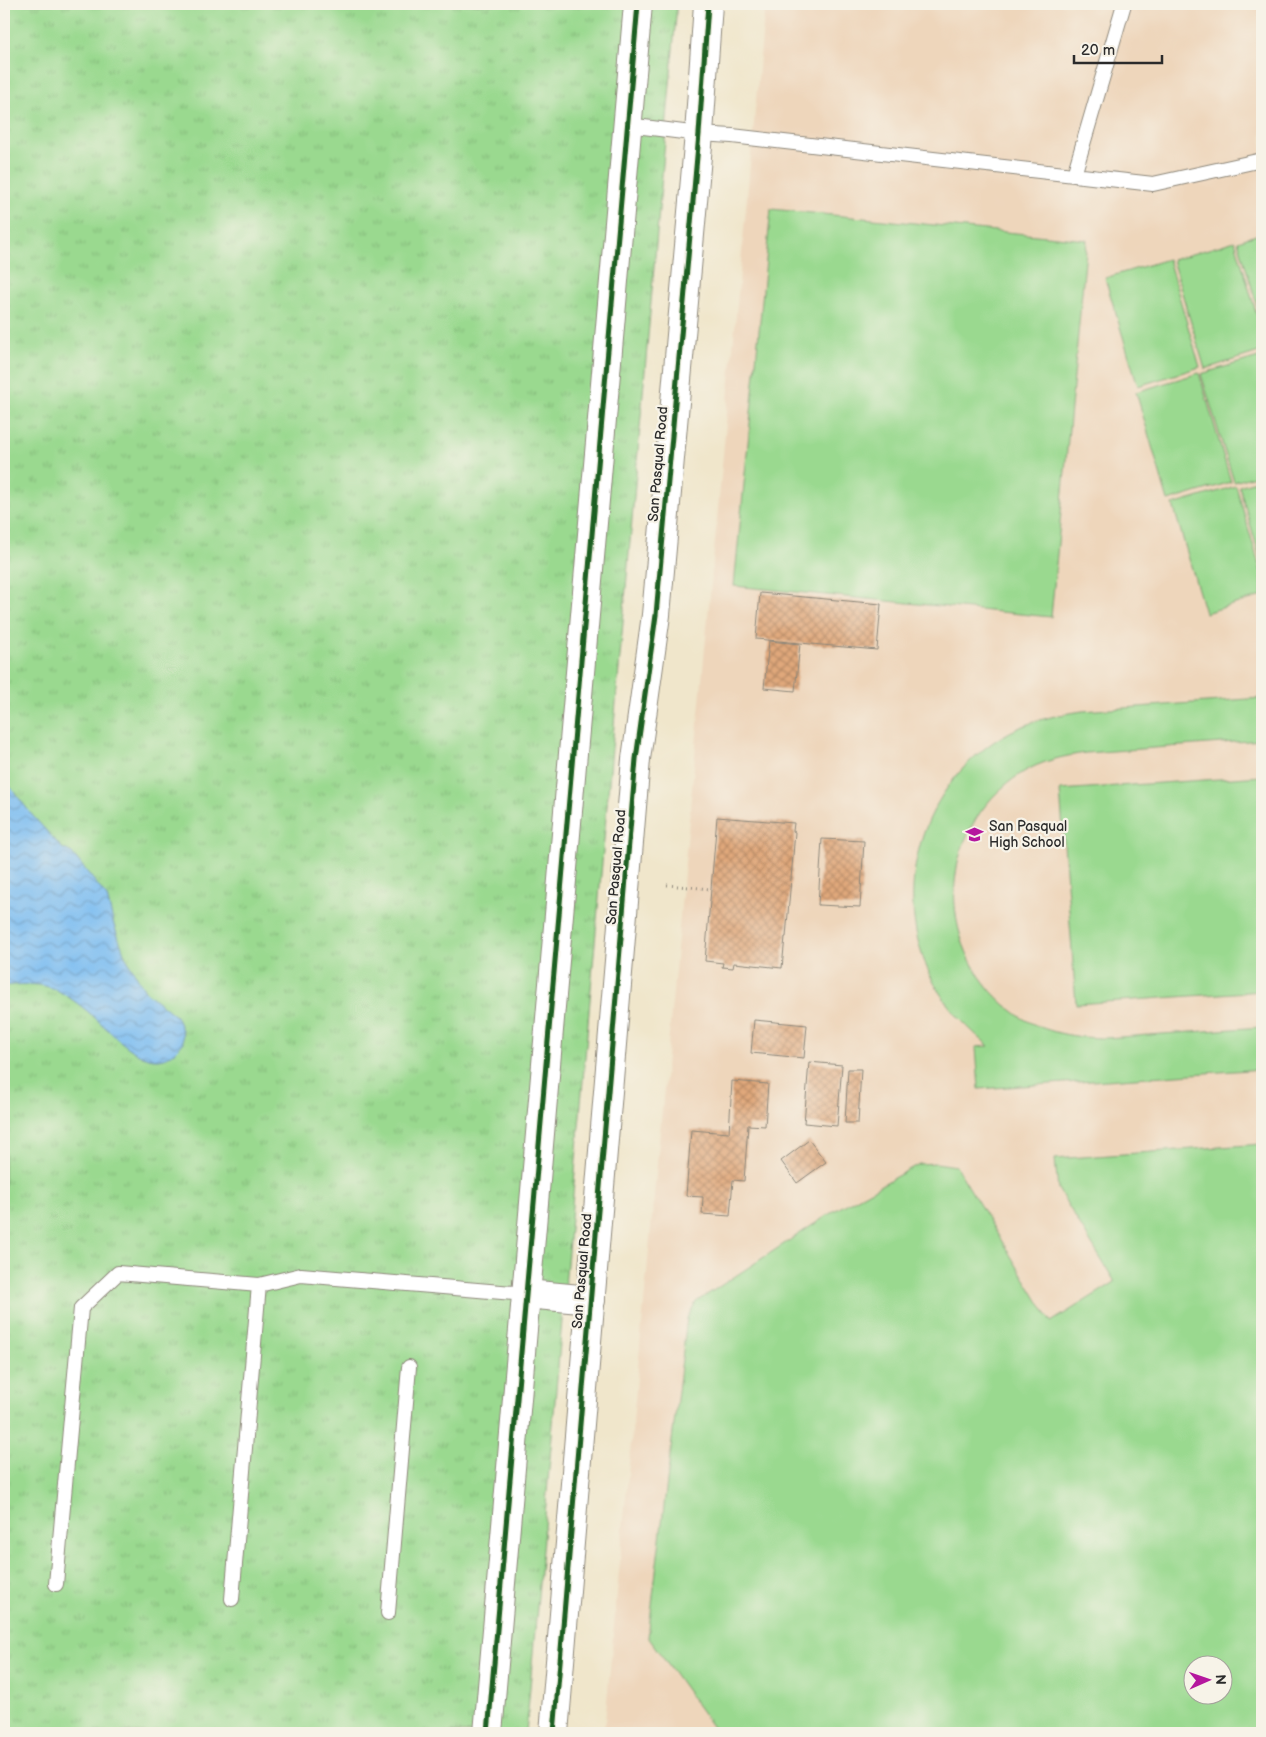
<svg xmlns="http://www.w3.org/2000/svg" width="1266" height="1737" font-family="'Balsamiq Sans',sans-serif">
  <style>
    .built { fill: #eed6bb; fill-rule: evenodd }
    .grass { fill: url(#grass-tufts); stroke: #62825d }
    .garden { fill: #9ad98f; stroke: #62825d; fill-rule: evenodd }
    .water { fill: url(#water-waves); stroke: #54748e }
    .building { fill: url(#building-cross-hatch) }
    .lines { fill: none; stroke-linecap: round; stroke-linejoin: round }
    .lane-casing { stroke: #8e887b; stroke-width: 16 }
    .street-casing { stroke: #8e887b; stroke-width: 30 }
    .secondary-casing { stroke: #8e887b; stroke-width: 30 }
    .path { stroke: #8e887b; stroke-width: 3; stroke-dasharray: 1 4; stroke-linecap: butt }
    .lane { stroke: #fff; stroke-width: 14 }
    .street { stroke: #fff; stroke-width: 28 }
    .secondary { stroke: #fff; stroke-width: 28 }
    .cycleway-casing { stroke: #f7f3e8; stroke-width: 8 }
    .cycleway { stroke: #1b5e20; stroke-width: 5 }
    .labels { text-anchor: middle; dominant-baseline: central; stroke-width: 4.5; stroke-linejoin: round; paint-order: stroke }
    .street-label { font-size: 14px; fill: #2b2b2b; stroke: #f7f3e8 }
    .poi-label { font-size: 14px; fill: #2b2b2b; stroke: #f7f3e8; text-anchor: start }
  </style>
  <defs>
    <pattern id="grass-tufts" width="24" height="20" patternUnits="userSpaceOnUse" patternTransform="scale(1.25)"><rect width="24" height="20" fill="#9ad98f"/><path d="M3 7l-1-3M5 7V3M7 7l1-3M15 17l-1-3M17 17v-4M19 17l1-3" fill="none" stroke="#85ba7c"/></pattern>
    <pattern id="water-waves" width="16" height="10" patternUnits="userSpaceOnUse" patternTransform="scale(1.25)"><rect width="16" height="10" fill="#7dbdf1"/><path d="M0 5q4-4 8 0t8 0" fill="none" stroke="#679ac3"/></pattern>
    <pattern id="building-cross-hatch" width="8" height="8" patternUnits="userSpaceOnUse" patternTransform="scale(1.25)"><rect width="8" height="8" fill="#e0a87b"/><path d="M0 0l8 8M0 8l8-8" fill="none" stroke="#b68965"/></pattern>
  </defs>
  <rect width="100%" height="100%" fill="#f7f3e8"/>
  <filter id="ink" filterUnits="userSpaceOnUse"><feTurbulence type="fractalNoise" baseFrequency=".02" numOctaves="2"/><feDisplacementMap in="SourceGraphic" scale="10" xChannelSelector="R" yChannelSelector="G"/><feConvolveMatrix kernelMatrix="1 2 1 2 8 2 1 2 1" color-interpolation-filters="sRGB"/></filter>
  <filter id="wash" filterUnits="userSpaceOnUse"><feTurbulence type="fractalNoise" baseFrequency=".0096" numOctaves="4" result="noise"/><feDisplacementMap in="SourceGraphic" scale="20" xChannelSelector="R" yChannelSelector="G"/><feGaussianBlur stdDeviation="1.12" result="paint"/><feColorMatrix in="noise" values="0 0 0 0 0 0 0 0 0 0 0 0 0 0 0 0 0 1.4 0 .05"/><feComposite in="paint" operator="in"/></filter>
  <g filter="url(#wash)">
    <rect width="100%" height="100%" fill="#f0e6cb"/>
    <!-- built -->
    <path class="built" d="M765,4H1262V1733H604ZM1194,1664H1224V1694H1194Z"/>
    <!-- grass -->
    <path class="grass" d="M4,4H677L526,1733H4Z"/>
    <!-- garden -->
    <path class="garden" d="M771,209L1087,240L1051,617L734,586Z
      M1262,233V322L1238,241Z
      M1235,241L1262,333V351L1205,369L1172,260Z
      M1168,259L1200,367L1138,386L1105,278Z
      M1262,356V474L1234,482L1201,374Z
      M1199,373L1231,482L1168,501L1136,392Z
      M1262,479V564L1239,486Z
      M1236,486L1262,575V596L1205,613L1173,505Z
      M1262,698V740L1086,753C1064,756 1041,761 1022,773C932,830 933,956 1019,1016C1045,1033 1076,1038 1106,1038L1262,1027V1069L979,1089L976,1047L989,1046C970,1030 951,1012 938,990C887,903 916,790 1001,737C1026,722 1054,715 1083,711Z
      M1262,776V991L1076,1004L1060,790Z
      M1262,1144V1733H717L648,1637L687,1318L696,1302L834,1211L919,1164L936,1163L956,1166L1051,1322L1115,1282L1058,1189L1055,1159ZM1194,1664H1224V1694H1194Z"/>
    <!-- water -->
    <path class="water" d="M4,779L32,815L62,848L72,853L107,897L114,925L125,956L146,992L176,1016L182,1030L183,1043C154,1083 118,1038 94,1017C84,1008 71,998 60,992C44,982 21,984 4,986Z"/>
    <g id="blocks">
      <!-- building -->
      <path class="building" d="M760,593L881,604L877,650L756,639Z
        M769,641L800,644L795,691L764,688Z
        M717,817L794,823L793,831L795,832L786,937H785L782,968L734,963L733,968L722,967L723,963L705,961Z
        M822,839L864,841L860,907L818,905Z
        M754,1020L807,1025L804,1058L751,1053Z
        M809,1062L842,1065L837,1126L804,1123Z
        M848,1069H861L858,1123H845Z
        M732,1081L768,1084L765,1126L748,1125L744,1181L733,1180L730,1216L702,1214L703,1197L686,1196L691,1130L729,1133Z
        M809,1140L826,1162L797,1183L781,1161Z"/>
    </g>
  </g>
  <g filter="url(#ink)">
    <use href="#blocks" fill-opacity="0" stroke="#8e887b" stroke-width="1"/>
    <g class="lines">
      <defs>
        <path id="lane" d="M628,125L699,134L732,136L1153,184L1262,160
          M1074,175L1124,4
          M56,1584L81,1308L118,1273L259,1285L301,1275L526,1294
          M232,1599L259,1285
          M388,1613L409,1367"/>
        <path id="street" d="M526,1294L591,1300"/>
        <path id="secondary" d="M488,1733L638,4
          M554,1733L636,759L656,615L699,134L708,4"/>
      </defs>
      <!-- lane casing -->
      <use href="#lane" class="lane-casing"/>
      <!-- street casing -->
      <use href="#street" class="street-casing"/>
      <!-- secondary casing -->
      <use href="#secondary" class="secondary-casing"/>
      <!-- path -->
      <path class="path" d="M667,885L711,889"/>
      <!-- lane -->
      <use href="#lane" class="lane"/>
      <!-- street -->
      <use href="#street" class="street"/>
      <!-- secondary -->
      <use href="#secondary" class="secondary"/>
      <defs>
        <path id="cycleway" d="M488,1733L638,4
          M554,1733L636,759L656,615L699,134L708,4"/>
      </defs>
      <!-- cycleway casing -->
      <use href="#cycleway" class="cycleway-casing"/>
      <!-- cycleway -->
      <use href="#cycleway" class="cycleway"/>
    </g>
  </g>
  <!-- icons -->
  <defs>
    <symbol id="school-bare" viewBox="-9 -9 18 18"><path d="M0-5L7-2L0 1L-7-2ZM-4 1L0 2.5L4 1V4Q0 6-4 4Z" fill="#b5179e" stroke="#f7f3e8" stroke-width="2.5" paint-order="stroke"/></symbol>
  </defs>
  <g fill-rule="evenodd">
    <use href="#school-bare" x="962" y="822" width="25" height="25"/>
  </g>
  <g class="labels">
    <!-- street labels -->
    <g class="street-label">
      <text transform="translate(658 464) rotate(-85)">San Pasqual Road</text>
      <text transform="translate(616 867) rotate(-85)">San Pasqual Road</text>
      <text transform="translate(582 1271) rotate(-85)">San Pasqual Road</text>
    </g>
    <!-- poi labels -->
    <g class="poi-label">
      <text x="989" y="826">San Pasqual<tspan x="989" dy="16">High School</tspan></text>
    </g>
  </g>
  <!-- margin -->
  <rect width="1266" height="1737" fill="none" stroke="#f7f3e8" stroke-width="20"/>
  <!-- north arrow -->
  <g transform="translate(1208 1680) rotate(88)"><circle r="24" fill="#f7f3e8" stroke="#a5a39c"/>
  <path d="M0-4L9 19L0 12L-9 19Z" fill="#b5179e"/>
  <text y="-8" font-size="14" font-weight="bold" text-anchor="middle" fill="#2b2b2b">N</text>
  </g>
  <!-- scale -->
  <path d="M1074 55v8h88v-8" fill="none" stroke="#2b2b2b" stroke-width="2.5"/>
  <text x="1081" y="55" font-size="15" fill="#2b2b2b" stroke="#f7f3e8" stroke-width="4" paint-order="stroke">20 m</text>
</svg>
